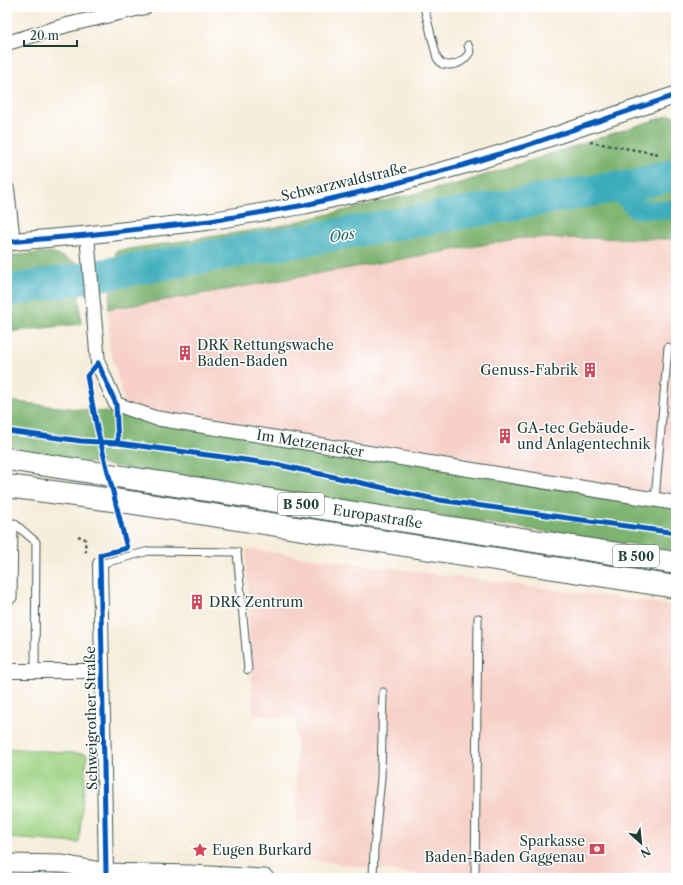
<svg xmlns="http://www.w3.org/2000/svg" width="683" height="885" font-family="'Libre Caslon Text',serif">
  <style>
    .built { fill: #f7d1c8 }
    .green { fill: #9cd182; stroke: #5e875b }
    .forest { fill: #7db370; stroke: #4e7852 }
    .lines { fill: none; stroke-linecap: round; stroke-linejoin: round }
    .canal { stroke: #3eadbb; stroke-width: 19 }
    .river { stroke: #3eadbb; stroke-width: 32 }
    .service-casing { stroke: #3f574d; stroke-width: 9 }
    .minor-casing { stroke: #3f574d; stroke-width: 16 }
    .tertiary-casing { stroke: #3f574d; stroke-width: 19 }
    .primary-casing { stroke: #3f574d; stroke-width: 24 }
    .path { stroke: #3f574d; stroke-width: 2.5; stroke-dasharray: 3 3; stroke-linecap: butt }
    .service { stroke: #fff; stroke-width: 7 }
    .minor { stroke: #fff; stroke-width: 14 }
    .tertiary { stroke: #fff; stroke-width: 17 }
    .primary { stroke: #fff; stroke-width: 22 }
    .path-bridge { stroke: #3f574d; stroke-width: 2.5; stroke-dasharray: 3 3; stroke-linecap: butt }
    .cycleway-casing { stroke: #fff; stroke-width: 8 }
    .cycleway { stroke: #0057b8; stroke-width: 5 }
    .labels { text-anchor: middle; dominant-baseline: central; stroke-width: 3; stroke-linejoin: round; paint-order: stroke }
    .shield { fill: #fff; stroke: #627771; stroke-width: 1 }
    .shield-label { font-size: 13px; font-weight: bold; fill: #1f3d34 }
    .street-label { font-size: 14px; fill: #1f3d34; stroke: #fff }
    .poi-label { font-size: 14px; fill: #1f3d34; stroke: #fff; text-anchor: start }
    .water-label { font-size: 15px; font-style: italic; fill: #2a6463; stroke: #fff }
  </style>
  <rect width="100%" height="100%" fill="#fff"/>
  <filter id="ink" filterUnits="userSpaceOnUse"><feTurbulence type="fractalNoise" baseFrequency=".025" numOctaves="2"/><feDisplacementMap in="SourceGraphic" scale="8" xChannelSelector="R" yChannelSelector="G"/><feConvolveMatrix kernelMatrix="1 2 1 2 8 2 1 2 1" color-interpolation-filters="sRGB"/></filter>
  <filter id="wash" filterUnits="userSpaceOnUse"><feTurbulence type="fractalNoise" baseFrequency=".012" numOctaves="4" result="noise"/><feDisplacementMap in="SourceGraphic" scale="16" xChannelSelector="R" yChannelSelector="G"/><feGaussianBlur stdDeviation="0.9" result="paint"/><feColorMatrix in="noise" values="0 0 0 0 0 0 0 0 0 0 0 0 0 0 0 0 0 1.4 0 .05"/><feComposite in="paint" operator="in"/></filter>
  <g filter="url(#wash)">
    <rect width="100%" height="100%" fill="#f7eddc"/>
    <!-- built -->
    <path class="built" d="M522,238L676,239V500L128,415L110,349L108,309L178,298Z
      M246,549L676,606V872L597,878H441L297,858L296,720L253,714Z"/>
    <!-- green -->
    <path class="green" d="M7,748L87,754L79,843L7,838Z"/>
    <!-- forest -->
    <path class="forest" d="M670,115L676,116V239L522,238L178,298L108,309L116,251L275,227L464,182Z
      M50,252L77,263L81,324L7,332V256Z
      M7,401L155,418L676,503V551L238,486L7,449Z"/>
    <g class="lines">
      <!-- canal -->
      <path class="canal" d="M614,187L636,209L676,210"/>
      <!-- river -->
      <path class="river" d="M7,291L614,187L634,185L676,174"/>
    </g>
  </g>
  <g filter="url(#ink)">
    <g class="lines">
      <defs>
        <path id="service" d="M424,7L437,58L442,64C454,67 463,63 470,52L468,45
          M655,499L668,347
          M100,564L149,551L237,552L248,670
          M7,603L13,598L14,523L36,542L35,670
          M373,878L374,849L381,778L383,692
          M475,878L478,618"/>
        <g id="minor">
          <path d="M7,43L67,25L145,7"/>
          <path d="M7,189L13,242"/>
          <path id="s1" d="M87,235L98,363L116,404L155,418L676,503"/>
          <path d="M100,564L106,872"/>
          <path d="M7,671H102"/>
        </g>
        <path id="tertiary" d="M7,242L87,235L210,221L305,205L382,187L464,165L522,147L676,95
          M7,863L63,864L106,872L190,874L265,878"/>
        <g id="primary">
          <path id="s2" d="M7,459L676,563"/>
          <path d="M7,486L135,503L676,587"/>
        </g>
      </defs>
      <!-- service casing -->
      <use href="#service" class="service-casing"/>
      <!-- minor casing -->
      <use href="#minor" class="minor-casing"/>
      <!-- tertiary casing -->
      <use href="#tertiary" class="tertiary-casing"/>
      <!-- primary casing -->
      <use href="#primary" class="primary-casing"/>
      <!-- path -->
      <path class="path" d="M590,142L659,154
        M89,385L97,428
        M78,536L85,539L86,555"/>
      <!-- service -->
      <use href="#service" class="service"/>
      <!-- minor -->
      <use href="#minor" class="minor"/>
      <!-- tertiary -->
      <use href="#tertiary" class="tertiary"/>
      <!-- primary -->
      <use href="#primary" class="primary"/>
      <!-- path-bridge -->
      <path class="path-bridge" d="M97,428L127,548"/>
      <defs>
        <path id="cycleway" d="M7,242L87,235L210,221L305,205L382,187L464,165L522,147L676,95
          M7,431L81,441L118,443L275,464L439,500L676,533
          M106,872L100,555L127,548L97,428L87,376L98,363L116,404L118,443"/>
      </defs>
      <!-- cycleway casing -->
      <use href="#cycleway" class="cycleway-casing"/>
      <!-- cycleway -->
      <use href="#cycleway" class="cycleway"/>
    </g>
  </g>
  <!-- icons -->
  <defs>
    <symbol id="building-bare" viewBox="-9 -9 18 18"><path d="M-4-6H4V6H1V3H-1V6H-4ZM-2.5-4.3h1.7v1.8h-1.7ZM.8-4.3h1.7v1.8H.8ZM-2.5-1h1.7V.8h-1.7ZM.8-1h1.7V.8H.8Z" fill="#d1495b" stroke="#fff" stroke-width="2.5" paint-order="stroke"/></symbol>
    <symbol id="bank-bare" viewBox="-9 -9 18 18"><path d="M-6-4H6V4H-6ZM0-2.3a2.3 2.3 0 1 0 0 4.6a2.3 2.3 0 1 0 0-4.6Z" fill="#d1495b" stroke="#fff" stroke-width="2.5" paint-order="stroke"/></symbol>
    <symbol id="sight-bare" viewBox="-9 -9 18 18"><path d="M0-6L1.8-2.2L6-1.7L2.9 1.2L3.7 5.4L0 3.3L-3.7 5.4L-2.9 1.2L-6-1.7L-1.8-2.2Z" fill="#d1495b" stroke="#fff" stroke-width="2.5" paint-order="stroke"/></symbol>
  </defs>
  <g fill-rule="evenodd">
    <use href="#building-bare" x="174" y="342" width="22" height="22"/>
    <use href="#building-bare" x="579" y="359" width="22" height="22"/>
    <use href="#building-bare" x="494" y="425" width="22" height="22"/>
    <use href="#building-bare" x="186" y="591" width="22" height="22"/>
    <use href="#bank-bare" x="586" y="838" width="22" height="22"/>
    <use href="#sight-bare" x="189" y="839" width="22" height="22"/>
  </g>
  <g class="labels">
    <!-- shield labels -->
    <g class="shield">
      <rect x="278" y="493" width="46" height="22" rx="3"/>
      <rect x="613" y="545" width="46" height="22" rx="3"/>
    </g>
    <g class="shield-label">
      <text x="301" y="504">B 500</text>
      <text x="636" y="556">B 500</text>
    </g>
    <!-- street labels -->
    <g class="street-label">
      <text transform="translate(344 182) rotate(-13)">Schwarzwaldstraße</text>
      <text stroke="none"><textPath href="#s1" startOffset="372">Im Metzenacker</textPath></text>
      <text stroke="none"><textPath href="#s2" startOffset="375">Europastraße</textPath></text>
      <text transform="translate(91 718) rotate(-91)">Schweigrother Straße</text>
    </g>
    <!-- poi labels -->
    <g class="poi-label">
      <text x="197" y="345">DRK Rettungswache<tspan x="197" dy="16">Baden-Baden</tspan></text>
      <text x="578" y="370" text-anchor="end">Genuss-Fabrik</text>
      <text x="517" y="428">GA-tec Gebäude-<tspan x="517" dy="16">und Anlagentechnik</tspan></text>
      <text x="209" y="602">DRK Zentrum</text>
      <text x="585" y="841" text-anchor="end">Sparkasse<tspan x="585" dy="16">Baden-Baden Gaggenau</tspan></text>
      <text x="212" y="850">Eugen Burkard</text>
    </g>
    <!-- water labels -->
    <g class="water-label">
      <text transform="translate(342 235) rotate(-10)">Oos</text>
    </g>
  </g>
  <!-- margin -->
  <rect width="683" height="885" fill="none" stroke="#fff" stroke-width="24"/>
  <!-- north arrow -->
  <g transform="translate(641 843) rotate(153)" stroke="#ffffff" stroke-width="3" paint-order="stroke">
  <path d="M0-3L7 15L0 10L-7 15Z" fill="#1f3d34"/>
  <text y="-6" font-size="11" font-weight="bold" text-anchor="middle" fill="#1f3d34">N</text>
  </g>
  <!-- scale -->
  <path d="M24 40v6h53v-6" fill="none" stroke="#1f3d34" stroke-width="2"/>
  <text x="30" y="40" font-size="12" fill="#1f3d34" stroke="#ffffff" stroke-width="3" paint-order="stroke">20 m</text>
</svg>
